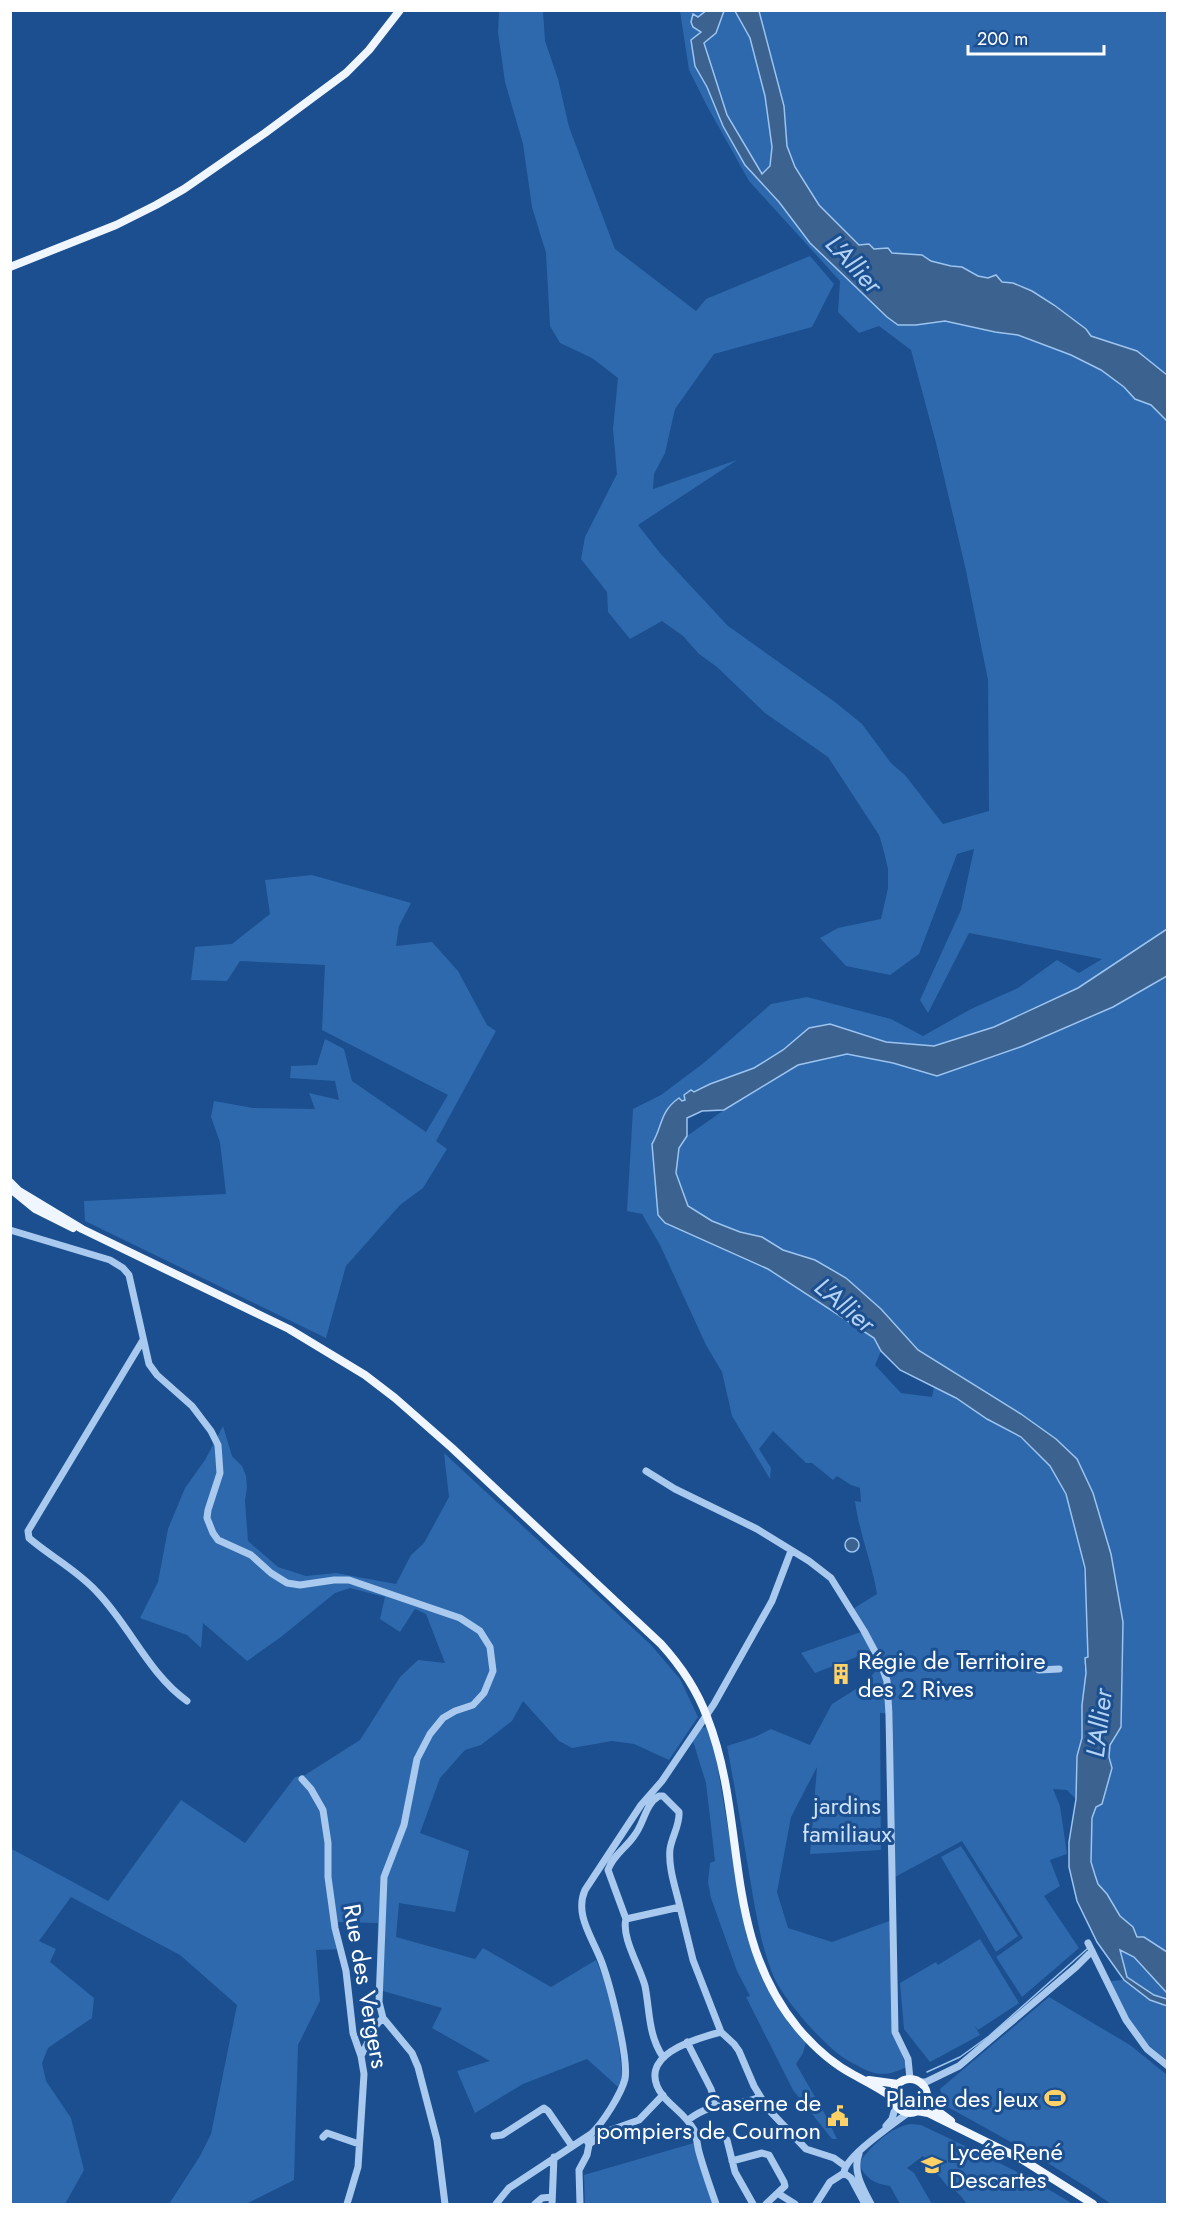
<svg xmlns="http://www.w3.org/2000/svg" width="1178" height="2215" font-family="Jost,sans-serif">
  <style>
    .green { fill: #2e69ad }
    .water { fill: #3c6290; stroke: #9cc4f0; stroke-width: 1.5 }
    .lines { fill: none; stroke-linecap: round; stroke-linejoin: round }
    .stream { stroke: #9cc4f0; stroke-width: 1.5 }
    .minor { stroke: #a9c9ee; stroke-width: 7 }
    .major { stroke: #f0f6ff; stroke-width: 8 }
    .labels { text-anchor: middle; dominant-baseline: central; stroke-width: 6; stroke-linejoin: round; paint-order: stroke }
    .poi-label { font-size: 24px; fill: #fff; stroke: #1b4f8f; text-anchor: start }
    .park-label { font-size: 24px; fill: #cfe3fa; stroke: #1b4f8f }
    .street-label { font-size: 24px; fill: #fff; stroke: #1b4f8f }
    .water-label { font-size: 26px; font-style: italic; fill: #b5d3f5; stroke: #1b4f8f }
  </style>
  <rect width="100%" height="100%" fill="#1b4f8f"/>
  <!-- green -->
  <path class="green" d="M499,11H543L545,41L558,79L569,127L615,249L696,311L706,299L810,256L834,284L812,327L714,354L675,409L665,453L654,474L653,489L737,460L638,525L660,553L728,626L835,702L862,724L891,763L905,775L943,824L989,811L988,680L965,566L936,443L911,350L879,326L859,333L838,312L840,281L749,181L707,106L689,70L680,11H707L698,17L693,15L701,32L695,66L707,87L723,126L745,165L779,202L810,243L898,325H916L945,321L995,332L1018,335L1071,355L1101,370L1124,387L1135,399L1151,405L1167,421V929L1078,988L994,1027L934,1046L886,1042L830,1024L809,1028L783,1050L754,1068L710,1084L685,1100L682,1101L679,1098C659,1112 663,1126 652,1144L658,1215L665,1223L768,1269L874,1338L881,1351L875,1365L901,1393L932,1397L934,1387C953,1396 968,1407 985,1418C1011,1434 1032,1440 1051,1467C1083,1515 1087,1589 1089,1645L1088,1657L1084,1666L1086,1673L1082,1705V1738L1077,1756L1076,1799L1067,1790L1053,1789L1060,1806L1067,1854L1050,1860L1060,1886L1044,1896L1079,1948L1022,1997L996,1957L1023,1938L962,1841L893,1878V1714L880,1713L881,1850L810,1854L817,1767L791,1817L777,1892L788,1928L832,1942L892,1920L895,2032L906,2067C882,2080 870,2073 847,2060C825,2047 783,1999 773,1975C760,1943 755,1907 749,1873C742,1831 735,1788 727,1746L755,1737L771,1729L810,1745L832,1704L864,1684L880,1666L872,1651L815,1673L801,1653L861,1632L851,1610L877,1594C872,1562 859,1533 855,1501L861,1502L860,1488L851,1485L837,1476L833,1480L812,1463H806L773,1431L759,1449L771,1468L770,1479L732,1416L722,1372L706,1345L660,1245L642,1214L627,1211L633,1109L661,1095L705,1062L771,1004L807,997L891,1019L923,1036L971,1009L1018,988L1057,960L1079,973L1102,959L969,933L928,1013L920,1000L961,910L974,849L957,854L919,954L890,975L846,966L820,938L838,928L881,919L888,888V869L883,848L879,835L828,757L765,713L717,667L699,654L683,636L662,621L630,639L608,612L607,592L581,559L585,537L617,474L613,429L618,378L592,358L560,343L550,326L546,253L532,207L523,144L505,82L498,32Z
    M724,11H735L750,38L765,96L772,147L770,166L762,174L727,115L704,42L716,33Z
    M759,11H1167V375L1137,351L1091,336L1086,329L1054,305L1032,291L1014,283L1002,282L996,275L988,278L978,276L962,267L951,266L931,261L922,255L892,253L888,248L874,249L860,245L819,205L795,167L787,146L784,106Z
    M312,875L411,903L399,926L396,946L432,942L458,971L487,1025L496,1031L436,1141L447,1149L423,1188L400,1205L346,1266L326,1338L85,1221L84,1201L226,1194L220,1142L211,1117L214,1101L253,1108L315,1109L309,1093L339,1100L335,1081L290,1078L291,1066L317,1065L325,1039L344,1049L352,1081L426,1132L448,1095L322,1030L325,965L240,961L227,981L191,980L195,947L232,944L270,914L265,880Z
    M1167,976V1952L1144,1937H1136L1133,1927L1120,1916L1107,1894L1098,1884L1091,1862L1092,1818L1112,1768L1109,1757L1110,1744L1121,1727L1123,1622L1111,1554L1093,1493L1077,1459L1021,1414L918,1350L881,1309L815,1260L783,1250L762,1237L740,1232L712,1221L688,1206L676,1173L679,1148L687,1136L724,1110L798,1065L847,1054L893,1063L937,1076L1023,1046L1113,1007Z
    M223,1426L232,1456L242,1466L246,1476L247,1487L245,1501L248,1541L278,1567L306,1576L336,1573L396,1584L411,1555L424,1543L449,1497L444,1453L651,1645L680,1679L698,1717L669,1760L634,1744L612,1741L572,1748L559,1741L523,1701L512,1721L481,1745L465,1750L440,1778L420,1833L469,1851L455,1912L399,1903L396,1937L475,1959L483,1948L551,1987L596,1960L607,1987L618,2039L623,2080L618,2087L587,2059L523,2084L475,2113L457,2071L490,2061L432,2028L442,2008L376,1989L378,1923L337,1922L342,1949L316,1950L320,2001L298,2045L294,2180L246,2204H169L200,2156L211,2134L237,2005L180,1955L71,1897L39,1941L56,1949L50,1962L94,1998L92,2018L48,2048L42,2063L46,2081L71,2118L84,2170L65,2204H11L10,1848L108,1901L181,1800L245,1843L295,1777L305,1775L360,1740L400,1677L418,1660L445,1663L426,1614L415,1609L400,1632L380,1619L385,1597L350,1588L335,1593L281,1637L247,1661L203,1623L201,1648L187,1635L140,1618L158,1582L168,1529L185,1488L205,1460Z
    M707,1727L715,1752L746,1934L761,1976L788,2022L806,2042L803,2053L796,2064L826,2116L837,2139H832L793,2090L746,1997L750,1996L737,1971L711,1898L708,1882L710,1863L715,1861L706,1783L693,1741L701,1728Z
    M961,1846L1018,1936L996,1952L941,1857Z
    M980,1939L1019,2003L978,2030L974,2025L980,2035L930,2062L904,2029L900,1983L936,1962L938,1965Z
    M1119,1950L1134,1957L1167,1993V1999L1154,1995L1126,1977Z
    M1124,1980L1150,1999L1167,2006V2060C1142,2043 1118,2012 1111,1981Z
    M1049,1997L1130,2045L1167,2075V2204H1111L1088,2188L1038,2157L946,2106L940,2089Z
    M912,2124L921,2125C974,2150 1025,2174 1073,2204H967L960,2195L950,2186L948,2187L923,2156L907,2168L914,2173L932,2204H900L890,2186C875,2184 864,2178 859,2163C870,2147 891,2126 912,2124Z
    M694,2143L714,2204H585L584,2175Z"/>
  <!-- water -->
  <path class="water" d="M707,10L724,11L716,33L704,43L727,115L762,174L770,166L772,147L765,96L750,38L735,11H759L784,106L787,146L795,167L819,205L859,245L869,244L874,249L888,248L892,253L922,255L931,261L951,266L962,267L978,276L988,278L996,275L1002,282L1013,283L1032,291L1054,305L1086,329L1091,336L1137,351L1167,375V421L1151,405L1135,399L1124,387L1101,370L1071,355L1018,335L995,332L945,321L916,325H898L887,317L810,243L779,202L745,165L723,126L707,87L695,66L691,40L701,32L693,27L691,22L693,14L698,17Z
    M1167,929V976L1113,1007L1023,1046L937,1076L893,1063L847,1054L798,1065L724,1110L702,1111L687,1118V1136L679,1148L676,1173L688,1206L712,1221L740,1232L762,1237L783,1250L815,1260L846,1278L881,1309L918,1350L1021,1414L1056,1439L1077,1459L1093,1493L1111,1554L1123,1622L1121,1727L1110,1745L1109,1757L1112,1768L1102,1804L1096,1807L1092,1818L1091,1862L1095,1875L1098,1884L1107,1894L1120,1916L1133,1927L1137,1937H1144L1167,1952V1993L1134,1957L1120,1950L1127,1977L1154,1995L1167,1999V2006L1150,2000L1124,1980L1097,1942L1077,1901L1069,1867V1842L1076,1799L1077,1756L1082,1738V1705L1086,1673L1085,1658L1088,1657L1085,1568L1066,1494L1050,1466L1021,1437L987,1419L956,1398L900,1370L881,1351L874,1338L768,1269L665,1223L658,1215L652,1144C663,1126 659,1112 679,1098L682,1101L685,1100L684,1095L691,1090L694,1092L710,1084L754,1068L783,1050L809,1028L830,1024L886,1042L934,1046L994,1027L1078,988Z
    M845 1545a7 7 0 1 1 14 0a7 7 0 1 1-14 0Z"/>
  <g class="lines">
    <!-- stream -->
    <path class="stream" d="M927,2072L960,2057L989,2036L1087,1949"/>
    <!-- minor -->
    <path class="minor" d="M10,1230L110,1260L123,1268L129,1275L149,1364L157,1375L192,1406L211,1431L218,1445L220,1473L208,1510L207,1518L213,1533L218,1540L251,1555L271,1573L287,1583L300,1585L334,1580H349L460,1618L480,1631L490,1647L493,1671L484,1693L473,1705L455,1711L443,1718L430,1734L417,1759L404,1825L384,1877L379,2002L383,2018L412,2053L418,2067L437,2140L445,2204
      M143,1340L28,1531L29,1538C51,1557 77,1570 97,1592C130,1626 148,1673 187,1701
      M646,1471L675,1489L757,1529L809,1561L831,1578L864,1631L880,1661L887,1681L889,1715L895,2032L908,2059L910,2079
      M1039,1670L1059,1669
      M302,1779L311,1789L323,1810L328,1843V1877L335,1928L346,1971L353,2033L361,2056L364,2074L358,2167L347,2204
      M626,1919L608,1870C613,1855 626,1848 634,1836C644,1824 645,1804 659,1796H663L679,1812C680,1825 672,1836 670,1849C668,1868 676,1889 680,1907
      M1088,1943L1126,2020L1147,2049L1168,2066
      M687,2042L711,2089L716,2105
      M361,2056L377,2024L383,2018
      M663,2057C648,2035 650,2011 645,1986C640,1967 621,1937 626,1919L680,1907L693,1960L721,2032
      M920,2082H926L959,2066L1076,1967L1092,1951
      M688,2120C716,2099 732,2109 760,2097
      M886,2126L892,2119L896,2105
      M494,2136L502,2135L544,2108L548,2111L572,2146
      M323,2137L327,2133L359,2144
      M585,2138L589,2144L608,2131L639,2120L663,2095
      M727,2140L735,2172L753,2204
      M859,2154C852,2171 863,2189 871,2204
      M732,2161L762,2153L769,2155L784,2182L785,2186L766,2204
      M844,2173C844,2157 895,2123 909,2112
      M844,2173L851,2178L865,2204
      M779,2194L795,2204
      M496,2204L509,2188L591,2134C603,2123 621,2094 625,2079C629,2058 610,1985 602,1963C593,1938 574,1915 585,1890L641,1805L662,1781L714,1704L772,1601L791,1551
      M535,2204L542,2198L552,2197
      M552,2204L554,2157
      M580,2204L579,2170L587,2155L590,2140
      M716,2204C710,2187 704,2170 699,2152C697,2145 697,2137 694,2130C686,2115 673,2108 663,2096C633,2056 694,2039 721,2032L734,2044L739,2051L754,2086L768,2109L806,2149L834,2158L845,2166
      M816,2204L830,2182L844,2173"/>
    <!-- major -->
    <path class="major" d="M10,267L116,225L156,205L184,189L265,133L346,73L369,50L400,10
      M10,1182L19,1191L82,1229L289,1329L365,1375L395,1398L452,1448L661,1644C680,1665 697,1690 707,1717C748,1821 721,1935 798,2028C814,2047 833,2064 854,2075C867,2082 881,2089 893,2098
      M13,1191L35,1209L73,1228
      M893 2096a17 17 0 1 1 34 0a17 17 0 1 1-34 0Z
      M869,2080L898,2084
      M927,2097L939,2112L951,2121
      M917,2111L928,2113L1023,2160L1093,2204"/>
  </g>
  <!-- icons -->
  <defs>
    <symbol id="building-bare" viewBox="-9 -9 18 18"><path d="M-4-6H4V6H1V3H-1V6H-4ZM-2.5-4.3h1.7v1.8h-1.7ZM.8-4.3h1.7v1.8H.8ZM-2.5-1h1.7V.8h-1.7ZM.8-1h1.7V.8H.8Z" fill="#ffd166" stroke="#1b4f8f" stroke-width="2.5" paint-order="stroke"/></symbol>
    <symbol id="stadium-bare" viewBox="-9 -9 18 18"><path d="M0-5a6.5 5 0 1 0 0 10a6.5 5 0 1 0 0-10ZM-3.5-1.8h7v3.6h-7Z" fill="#ffd166" stroke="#1b4f8f" stroke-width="2.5" paint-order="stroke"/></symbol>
    <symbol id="civic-bare" viewBox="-9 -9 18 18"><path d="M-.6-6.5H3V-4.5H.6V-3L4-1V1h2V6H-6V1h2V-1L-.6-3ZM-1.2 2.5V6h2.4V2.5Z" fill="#ffd166" stroke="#1b4f8f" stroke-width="2.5" paint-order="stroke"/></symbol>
    <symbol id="school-bare" viewBox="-9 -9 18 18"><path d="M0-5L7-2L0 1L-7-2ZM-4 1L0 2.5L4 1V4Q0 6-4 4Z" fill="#ffd166" stroke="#1b4f8f" stroke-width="2.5" paint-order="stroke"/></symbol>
  </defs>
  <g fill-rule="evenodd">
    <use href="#building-bare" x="826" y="1659" width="30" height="30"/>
    <use href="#stadium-bare" x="1040" y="2083" width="30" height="30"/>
    <use href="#civic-bare" x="823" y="2101" width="30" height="30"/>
    <use href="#school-bare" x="917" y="2150" width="30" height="30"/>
  </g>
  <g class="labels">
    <!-- poi labels -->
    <g class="poi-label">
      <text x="858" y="1660">Régie de Territoire<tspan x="858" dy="28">des 2 Rives</tspan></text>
      <text x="1038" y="2098" text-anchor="end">Plaine des Jeux</text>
      <text x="821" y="2102" text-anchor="end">Caserne de<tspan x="821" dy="28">pompiers de Cournon</tspan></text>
      <text x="949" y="2151">Lycée René<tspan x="949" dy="28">Descartes</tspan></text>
    </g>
    <!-- park labels -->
    <g class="park-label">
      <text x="847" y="1805">jardins<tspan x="847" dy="28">familiaux</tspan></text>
    </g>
    <!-- street labels -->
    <g class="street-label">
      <text transform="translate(366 1986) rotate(80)">Rue des Vergers</text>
    </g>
    <!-- water labels -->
    <g class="water-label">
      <text transform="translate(854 264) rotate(47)">L'Allier</text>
      <text transform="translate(845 1305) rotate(40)">L'Allier</text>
      <text transform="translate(1099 1723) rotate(-83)">L'Allier</text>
    </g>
  </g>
  <!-- border -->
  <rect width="1178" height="2215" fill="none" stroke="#ffffff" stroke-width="24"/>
  <!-- scale -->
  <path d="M968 45v9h136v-9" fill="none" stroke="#ffffff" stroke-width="3"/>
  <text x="977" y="45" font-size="18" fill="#ffffff" stroke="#1b4f8f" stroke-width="4.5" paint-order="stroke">200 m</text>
</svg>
